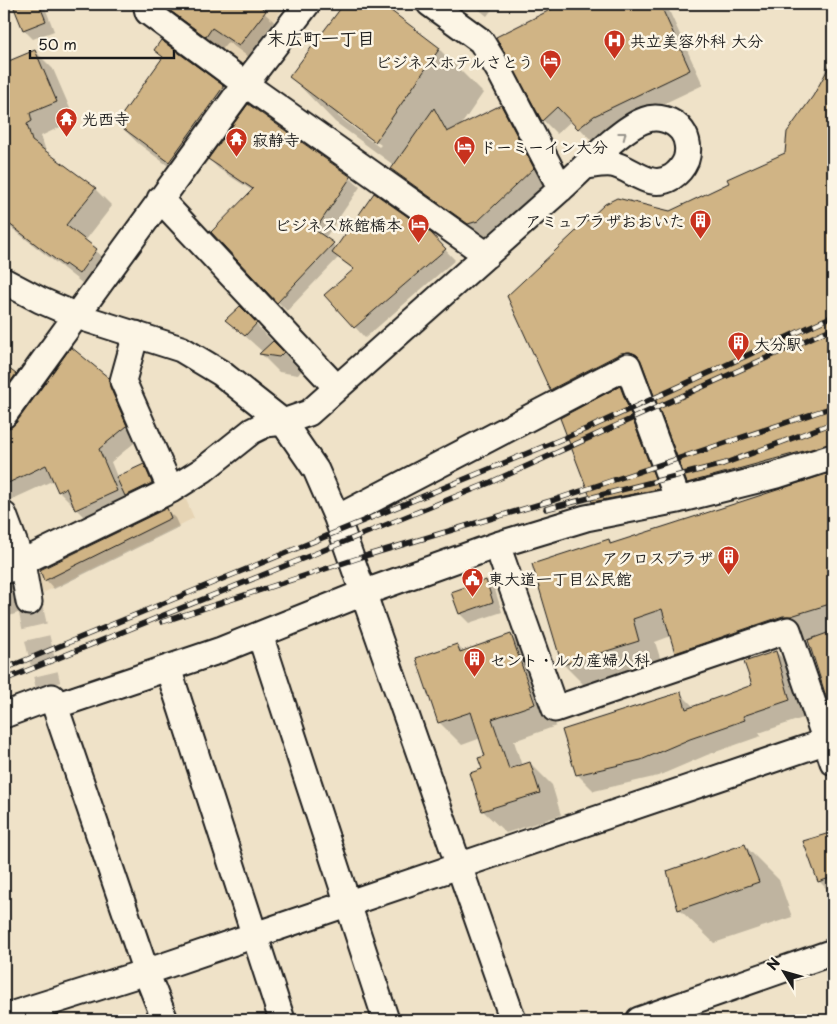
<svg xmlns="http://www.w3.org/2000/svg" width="837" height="1024" font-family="'Playpen Sans','Klee One',sans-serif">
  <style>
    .built { fill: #e6d4b4 }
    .shadow { fill: #0003; fill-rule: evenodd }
    .building { fill: #d0b485; stroke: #1c1c1c }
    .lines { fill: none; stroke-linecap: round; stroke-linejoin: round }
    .minor-tunnel { stroke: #c5baa6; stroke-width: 25; stroke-dasharray: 25 12; stroke-linecap: butt }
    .minor-casing { stroke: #1c1c1c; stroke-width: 29 }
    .minor { stroke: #fcf5e5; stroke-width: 25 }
    .rail-casing { stroke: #1c1c1c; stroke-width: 5.5 }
    .rail { stroke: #fcf5e5; stroke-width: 4; stroke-dasharray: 11; stroke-linecap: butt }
    .oneway { stroke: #97938b }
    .labels { text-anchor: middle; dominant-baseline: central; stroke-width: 5; stroke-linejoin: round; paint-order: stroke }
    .poi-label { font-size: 16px; font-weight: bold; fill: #1c1c1c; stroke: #fcf5e5; text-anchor: start }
    .neighbourhood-label { font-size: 18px; font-weight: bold; fill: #1c1c1c; stroke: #fcf5e5 }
  </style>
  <rect width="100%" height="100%" fill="#efe2c8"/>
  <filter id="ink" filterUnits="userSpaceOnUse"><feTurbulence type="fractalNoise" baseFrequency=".02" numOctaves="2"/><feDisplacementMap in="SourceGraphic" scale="10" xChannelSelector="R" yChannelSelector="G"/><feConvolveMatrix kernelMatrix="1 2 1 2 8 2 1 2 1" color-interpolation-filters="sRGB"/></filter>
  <g filter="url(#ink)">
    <!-- built -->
    <path class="built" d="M153,4H286L240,68Z
      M184,495L194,518L43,593L34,570L36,564Z"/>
    <!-- shadow -->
    <path class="shadow" d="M29,4H40L46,10L54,31L33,39L24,30L16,9Z
      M163,4H254L280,27L254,61L228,42L221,51L177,18Z
      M346,4H380L439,49L483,93L459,128L501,106L519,124L551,187L487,242L411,187L393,169L395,166L335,122L291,77ZM338,113L381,145L379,147L338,116Z
      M472,4H496L487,16Z
      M558,4H666L703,85L608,130L593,142L572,120L557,134L543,120Z
      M833,50V696L824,686L809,639L699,675L676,652L671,636L655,642L662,664L586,687L563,664L609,541L613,545L828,475V474L711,505L688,482L648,375L645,376L621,388L638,406L676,507L612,520L593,501L574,412L552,390L508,296L786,154L822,83L828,57Z
      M35,51L53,69L75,120L41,136L47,154L95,189L112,206L85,241L114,267L97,291L83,281L82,283L4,222V65Z
      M223,87L246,110L350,178L360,187L325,238L337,248L430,234L455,260L365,338L355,327L354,270L338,258L287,311L278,302L253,191L219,169L209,159L191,183L139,144L117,123Z
      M240,308L301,371L298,375L279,372L261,354L263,352L227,320Z
      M4,366L30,390L4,424Z
      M108,379L121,392L139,439L111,462L117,477L144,465L157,479L165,497L140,510L125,495L129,504L89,522L76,509L74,503L72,504L59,491L54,480L4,503V435L8,430Z
      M166,510L175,518L179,527L54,589L46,580L41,570Z
      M485,581L495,590L502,612L469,623L460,614L453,593Z
      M11,585L23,598L26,610L4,618V587Z
      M511,636L533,658L556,726L514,741L522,766L530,763L552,785L561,815L506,833L483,811L472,774L483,770L487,757L481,738L462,745L440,723L418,659L457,645L464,652Z
      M776,652L793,669L806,717L759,733L761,736L707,755L658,776L594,791L577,774L680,693L694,707L754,686Z
      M833,833V895L819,881L805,842Z
      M745,846L779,880L792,917L714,943L679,909Z"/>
    <!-- building -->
    <path class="building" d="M26,4H39L46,21L23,30L14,8Z
      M161,4H257L266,11L239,46L212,28L206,37Z
      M344,4H382L440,48L375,142L289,77Z
      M562,4H660L690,70L594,116L578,129L557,107L542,121L496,37Z
      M161,40L224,86L169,162L116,123L163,57L154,50Z
      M35,50L57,102L30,113L32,121L27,124L32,141L96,188L66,225L97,249L79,274L65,264L64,266L4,220V63Z
      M833,60V443L687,483L641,361L637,355L630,352L621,353L550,390L507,296L605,204L617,198L670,211L729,183L727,179L785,153L787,132L813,96Z
      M248,104L351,177L315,230L334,243L277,303L211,232L253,189L208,159Z
      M501,105L534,168L478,221L468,224L391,169L434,108L447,132Z
      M374,193L431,233L446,249L354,328L324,295L354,269L332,253Z
      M240,306L257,323L245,336L225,320Z
      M273,341L284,352L279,357L259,354Z
      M71,347L109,378L110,387L127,426L99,449L117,491L75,510L66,488L58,492L46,465L4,485V429L16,423Z
      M4,365L16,374L4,391Z
      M620,386L659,489L592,502L560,418Z
      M144,464L152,483L125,496L116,477Z
      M833,472V603L791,616H783L675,653L662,609L633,619L639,641L562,665L532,564L609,539L610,544Z
      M167,508L171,518L44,581L40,570Z
      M486,580L493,602L459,614L451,592Z
      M833,631V712H831L808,640Z
      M511,634L535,704L492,719L509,769L530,762L540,793L482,811L470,773L482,769L478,758L485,756L471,712L438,723L416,658L457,644L460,652Z
      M776,651L790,700L743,716L745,720L690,739L641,760L576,775L562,730L681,692L686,709L752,685L744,662Z
      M833,832V877L818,882L803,841Z
      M745,844L759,882L678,910L667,871Z"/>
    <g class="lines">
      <!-- minor-tunnel -->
      <path class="minor-tunnel" d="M29,602L48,685"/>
      <defs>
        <path id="minor" d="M146,4L148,12L245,84L487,255
          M430,4L481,41L500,72L561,189
          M160,199L337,388
          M4,281L40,300L77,316L181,349L221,373L283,422L316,470L337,518L513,1020
          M136,334L123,381L171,490
          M4,415L245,84L307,4
          M4,515L22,563L29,602
          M337,518L628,366L678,500
          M497,545L555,709L788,630L833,762
          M4,571L171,490L203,470L252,431L266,424L283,422L309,413L337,388C413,321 488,254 563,187C583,169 621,128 645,120C657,115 674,120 682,131C688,139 689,151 686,160C683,167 678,173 672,177C649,191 633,168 612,164C604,163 594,165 586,166
          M260,635L386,1020
          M168,668L282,1020
          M4,715L52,697
          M4,1017L146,972L833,739
          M165,1020L146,972L55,706L221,650L363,593L497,545L586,518L678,500L777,475L833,457
          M639,1020L833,952"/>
      </defs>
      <!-- minor casing -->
      <use href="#minor" class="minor-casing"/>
      <!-- minor -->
      <use href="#minor" class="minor"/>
      <defs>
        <path id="rail" d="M546,509L723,464L833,423
          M162,622L368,555L554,500L833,407
          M4,669L591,427L833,316
          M4,680L489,483L833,328"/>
      </defs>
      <!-- rail casing -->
      <use href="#rail" class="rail-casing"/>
      <!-- rail -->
      <use href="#rail" class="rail"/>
    </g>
    <!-- one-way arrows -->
    <defs><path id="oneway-chevron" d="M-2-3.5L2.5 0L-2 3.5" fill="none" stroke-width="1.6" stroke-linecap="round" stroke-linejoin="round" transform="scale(1.25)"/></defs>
    <use class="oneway" href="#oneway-chevron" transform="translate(623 135) rotate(-38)"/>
  </g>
  <!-- icons -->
  <defs>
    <symbol id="hospital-pin" viewBox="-11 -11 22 30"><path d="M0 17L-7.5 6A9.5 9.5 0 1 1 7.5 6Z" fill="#c8321e" stroke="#fcf5e5"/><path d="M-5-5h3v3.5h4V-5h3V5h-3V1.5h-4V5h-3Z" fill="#fff"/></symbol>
    <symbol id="hotel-pin" viewBox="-11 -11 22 30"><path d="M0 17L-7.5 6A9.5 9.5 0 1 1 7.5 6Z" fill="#c8321e" stroke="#fcf5e5"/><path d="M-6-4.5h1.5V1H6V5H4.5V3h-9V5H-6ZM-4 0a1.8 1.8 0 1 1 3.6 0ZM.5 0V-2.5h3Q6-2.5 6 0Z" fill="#fff"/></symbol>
    <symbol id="temple-pin" viewBox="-11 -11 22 30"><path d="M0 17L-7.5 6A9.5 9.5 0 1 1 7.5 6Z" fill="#c8321e" stroke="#fcf5e5"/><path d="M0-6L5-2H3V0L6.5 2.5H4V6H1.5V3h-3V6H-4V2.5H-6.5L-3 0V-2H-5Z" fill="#fff"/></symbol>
    <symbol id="building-pin" viewBox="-11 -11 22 30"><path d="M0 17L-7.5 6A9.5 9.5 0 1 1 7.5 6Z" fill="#c8321e" stroke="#fcf5e5"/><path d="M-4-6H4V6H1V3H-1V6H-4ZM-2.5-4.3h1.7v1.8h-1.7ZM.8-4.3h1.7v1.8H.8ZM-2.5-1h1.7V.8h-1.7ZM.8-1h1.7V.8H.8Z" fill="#fff"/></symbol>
    <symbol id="civic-pin" viewBox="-11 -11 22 30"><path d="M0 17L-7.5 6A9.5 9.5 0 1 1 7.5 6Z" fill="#c8321e" stroke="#fcf5e5"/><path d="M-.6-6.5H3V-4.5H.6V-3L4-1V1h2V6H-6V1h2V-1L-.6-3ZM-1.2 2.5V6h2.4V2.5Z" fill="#fff"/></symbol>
  </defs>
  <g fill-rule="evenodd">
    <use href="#hospital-pin" x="602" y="28" width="25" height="34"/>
    <use href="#hotel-pin" x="538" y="48" width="25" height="34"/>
    <use href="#temple-pin" x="54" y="106" width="25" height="34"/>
    <use href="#temple-pin" x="224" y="126" width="25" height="34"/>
    <use href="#hotel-pin" x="452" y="134" width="25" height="34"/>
    <use href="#building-pin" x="688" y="208" width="25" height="34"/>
    <use href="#hotel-pin" x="406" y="212" width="25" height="34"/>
    <use href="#building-pin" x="726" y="330" width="25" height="34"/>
    <use href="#building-pin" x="716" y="544" width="25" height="34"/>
    <use href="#civic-pin" x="460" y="566" width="25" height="34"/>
    <use href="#building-pin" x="462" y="646" width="25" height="34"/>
  </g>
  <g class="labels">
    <!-- poi labels -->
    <g class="poi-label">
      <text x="630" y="40">共立美容外科 大分</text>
      <text x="534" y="61" text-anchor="end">ビジネスホテルさとう</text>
      <text x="82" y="118">光西寺</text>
      <text x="252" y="139">寂静寺</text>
      <text x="480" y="146">ドーミーイン大分</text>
      <text x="685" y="220" text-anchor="end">アミュプラザおおいた</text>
      <text x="402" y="224" text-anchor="end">ビジネス旅館橋本</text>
      <text x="754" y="343">大分駅</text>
      <text x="713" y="557" text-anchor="end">アクロスプラザ</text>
      <text x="488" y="578">東大道一丁目公民館</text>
      <text x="490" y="659">セント・ルカ産婦人科</text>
    </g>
    <!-- neighbourhood labels -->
    <g class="neighbourhood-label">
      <text x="321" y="37">末広町一丁目</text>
    </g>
  </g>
  <!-- margin -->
  <rect width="837" height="1024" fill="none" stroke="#fcf5e5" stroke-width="20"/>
  <rect x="10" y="10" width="817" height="1004" fill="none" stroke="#1c1c1c" stroke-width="2" filter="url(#ink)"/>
  <!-- north arrow -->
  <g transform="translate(784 972) rotate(307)" stroke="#fcf5e5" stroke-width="4" paint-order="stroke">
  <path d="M0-4L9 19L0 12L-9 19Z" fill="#1c1c1c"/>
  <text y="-8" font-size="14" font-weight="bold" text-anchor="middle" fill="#1c1c1c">N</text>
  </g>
  <!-- scale -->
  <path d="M30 50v8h144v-8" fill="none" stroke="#1c1c1c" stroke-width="2.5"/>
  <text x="38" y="50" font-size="15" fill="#1c1c1c" stroke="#fcf5e5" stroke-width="4" paint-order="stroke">50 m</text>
</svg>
